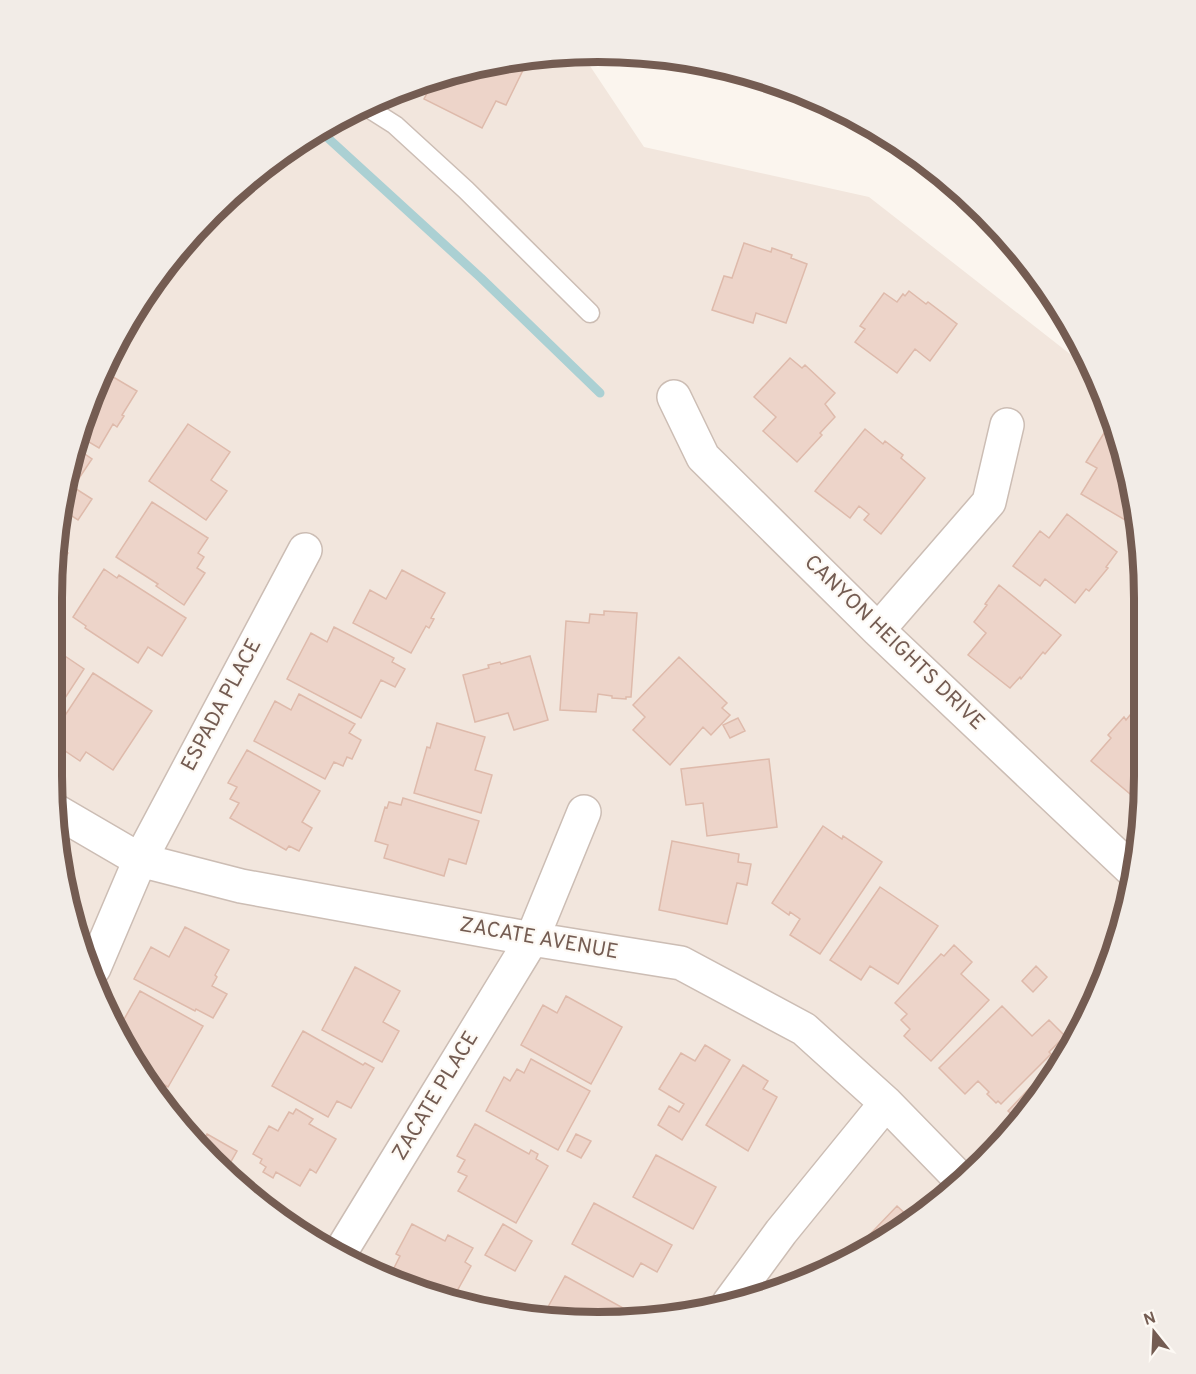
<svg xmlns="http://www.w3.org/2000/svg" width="1196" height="1374" font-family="Overpass,sans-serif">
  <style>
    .residential { fill: #f2e6dd }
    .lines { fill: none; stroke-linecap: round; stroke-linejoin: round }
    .stream { stroke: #abd0d3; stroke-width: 9 }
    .building { fill: #edd4c9; stroke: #debaab; stroke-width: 1.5 }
    .lane-casing { stroke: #ccbdb4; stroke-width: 21 }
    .street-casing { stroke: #ccbdb4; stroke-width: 36 }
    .lane { stroke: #fff; stroke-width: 18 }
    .street { stroke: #fff; stroke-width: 33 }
    .labels { text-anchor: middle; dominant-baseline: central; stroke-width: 4.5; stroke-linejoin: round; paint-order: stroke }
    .street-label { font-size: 21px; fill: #745c52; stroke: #fdf9f4 }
    .rim { fill: none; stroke: #745c52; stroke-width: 8 }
  </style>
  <rect width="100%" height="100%" fill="#fbf5ee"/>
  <!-- residential -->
  <path class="residential" d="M582,54L644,147L869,197L1093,372L1116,422L1144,562L1145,776L1135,882L1103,985L1053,1080L959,1187L872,1250L774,1294L633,1322L492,1313L388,1281L265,1210L187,1136L108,1018L70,917L51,776L56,526L108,356L164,265L238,187L325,124L423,80L527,56Z"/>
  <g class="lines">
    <!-- stream -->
    <path class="stream" d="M318,129L481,278L600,393"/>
  </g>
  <!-- building -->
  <path class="building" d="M512,59L525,66L506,105L496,101L482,128L424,99L432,84L429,83L432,78Z
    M744,243L771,252L772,248L792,255L791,258L807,264L786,323L756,313L753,323L712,310L724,276L732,278Z
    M909,291L926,304L928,302L957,324L930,361L915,349L897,373L855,342L865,329L860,326L884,293L897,302L903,294L905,296Z
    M790,358L802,368L805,365L835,393L825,404L835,417L820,433L822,435L797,462L763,431L776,417L754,397Z
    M103,371L137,391L122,415L124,416L117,427L113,424L99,448L82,438Z
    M188,424L230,452L211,480L227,491L206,520L149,481Z
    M1109,425L1117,430L1137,527L1081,494L1097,468L1086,462Z
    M865,429L883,444L885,441L903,455L901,458L925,478L881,534L864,520L869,514L859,506L850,518L815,491Z
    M79,450L92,459L73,487L92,499L78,520L61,509Z
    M152,502L208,538L198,553L204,557L197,568L205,573L184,605L156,586L158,584L116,557Z
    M1067,514L1117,552L1106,567L1108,568L1089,591L1086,589L1075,603L1045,579L1040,586L1013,566L1040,531L1049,538Z
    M58,520L67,526L55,544L56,526Z
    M55,545L68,553L55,575Z
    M104,569L117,578L119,575L186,618L162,656L148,647L138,663L85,628L86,626L73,617Z
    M402,570L445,593L431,618L434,619L429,628L426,626L411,653L353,623L370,590L386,599Z
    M999,585L1061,635L1045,654L1043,652L1021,679L1020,677L1010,688L968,655L986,633L974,622L987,605L985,604Z
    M604,611L637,613L631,697H626V699L612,698V696L598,694L596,712L560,710L566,621L589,623L590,614L604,615Z
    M334,627L394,658L392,662L405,669L395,687L381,680L361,718L287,679L311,633L327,642Z
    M53,648L84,669L52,718Z
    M530,656L548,720L514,730L508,713L475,722L463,675L489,668L488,665L500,662L501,664Z
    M679,657L727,703L722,708L730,715L711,735L703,727L670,765L633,730L645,717L633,705Z
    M93,673L152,711L113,770L86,752L80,761L52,742V735Z
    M299,694L355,724L349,733L361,740L352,759L347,757L343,766L334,762L325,779L254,741L275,701L291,710Z
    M1140,703L1145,707V776L1142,804L1091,761L1111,738L1108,735L1124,717L1126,720Z
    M738,718L745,731L730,738L723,725Z
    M437,723L485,737L475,770L492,775L481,813L414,793L427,747L430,748Z
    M247,750L320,791L302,822L312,828L299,851L289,846L286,850L230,818L239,803L230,799L237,787L228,783Z
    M769,759L777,827L707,836L703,803L686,805L681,769Z
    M403,798L479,821L466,864L449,859L444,876L384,858L388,845L375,841L385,807L387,808L389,802L401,805Z
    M823,826L842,839L843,836L882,862L820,954L790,935L800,919L790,912L789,915L772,903Z
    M672,841L739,854L738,862L751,864L747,885L737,883L727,924L659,910Z
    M880,887L938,926L898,984L870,966L861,980L830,960Z
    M185,927L229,950L215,975L217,977L212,986L227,994L213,1018L196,1009L195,1011L134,979L151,947L169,957Z
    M954,945L972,962L961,974L989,1000L931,1061L904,1036L910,1029L901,1020L907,1014L895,1003L941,954L944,956Z
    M1036,966L1047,977L1033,992L1022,981Z
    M355,967L400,991L383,1022L399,1031L382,1062L322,1030Z
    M140,991L203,1026L168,1087L144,1073L111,1023L114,1016L123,1021Z
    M566,996L622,1027L591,1084L521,1045L543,1005L557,1013Z
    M1002,1006L1032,1036L1049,1020L1065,1036L1049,1052L1051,1054L1001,1104L998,1101L996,1103L987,1094L989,1092L978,1081L965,1094L939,1068Z
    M303,1031L363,1065L365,1063L374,1068L351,1108L337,1101L328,1117L272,1086Z
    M705,1045L730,1060L682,1140L658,1125L669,1106L679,1112L684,1104L659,1089L681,1053L695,1061Z
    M531,1059L590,1091L558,1150L486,1111L504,1077L510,1081L517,1069L524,1073Z
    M1057,1059L1061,1064L1053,1080L1018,1120L1008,1111Z
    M743,1065L768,1081L763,1089L777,1097L748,1151L706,1125Z
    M296,1109L313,1119L309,1124L336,1139L316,1173L310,1169L300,1186L276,1172L273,1178L263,1172L266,1167L260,1163L262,1159L253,1154L269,1126L278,1131L289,1112L293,1114Z
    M475,1124L529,1154L531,1150L538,1154L536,1159L548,1166L516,1223L458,1191L467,1176L458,1172L465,1160L457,1156Z
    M207,1134L237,1151L225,1172L199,1148Z
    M576,1134L591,1141L581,1158L567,1151Z
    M656,1155L716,1187L693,1229L633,1197Z
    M594,1203L672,1245L657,1272L641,1263L633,1277L572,1244Z
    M897,1206L912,1220L872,1250L860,1255L855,1250Z
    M412,1224L445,1241L448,1235L473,1248L465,1262L471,1266L452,1300L393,1270L400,1256L396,1254Z
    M503,1224L532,1241L515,1271L485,1255Z
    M565,1276L634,1314L630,1322L598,1319L600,1315L591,1310L586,1319L543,1316Z"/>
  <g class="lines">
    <defs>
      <path id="lane" d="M365,106L395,125L466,190L590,313"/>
      <path id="street" d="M674,397L703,457L878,630L1135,873
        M878,630L989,502L1007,425
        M56,811L140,860L241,886L532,939L681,963L804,1029L886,1103L963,1182
        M90,972L94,968L140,860L305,550
        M340,1253L532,939L584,812
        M729,1303L781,1232L886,1103"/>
    </defs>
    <!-- lane casing -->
    <use href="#lane" class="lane-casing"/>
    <!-- street casing -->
    <use href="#street" class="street-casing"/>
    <!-- lane -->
    <use href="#lane" class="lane"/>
    <!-- street -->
    <use href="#street" class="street"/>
  </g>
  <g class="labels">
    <!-- street labels -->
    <g class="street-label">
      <text transform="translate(894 643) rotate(44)">CANYON HEIGHTS DRIVE</text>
      <text transform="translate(222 705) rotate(-62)">ESPADA PLACE</text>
      <text transform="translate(539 939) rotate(10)">ZACATE AVENUE</text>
      <text transform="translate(436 1096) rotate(-59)">ZACATE PLACE</text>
    </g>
  </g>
  <!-- crop -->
  <path d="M0 0H1196V1374H0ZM598 62H598A536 536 0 0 1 1134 598V776A536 536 0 0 1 598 1312H598A536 536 0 0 1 62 776V598A536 536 0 0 1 598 62Z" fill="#f2ece7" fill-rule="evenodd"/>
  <path class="rim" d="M598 62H598A536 536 0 0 1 1134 598V776A536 536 0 0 1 598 1312H598A536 536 0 0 1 62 776V598A536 536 0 0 1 598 62Z"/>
  <!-- north arrow -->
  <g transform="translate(1154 1332) rotate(342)" stroke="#fdf9f4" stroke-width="4.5" paint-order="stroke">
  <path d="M0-4.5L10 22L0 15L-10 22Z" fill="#745c52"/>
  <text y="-9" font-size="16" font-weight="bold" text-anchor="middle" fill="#745c52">N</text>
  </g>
</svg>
